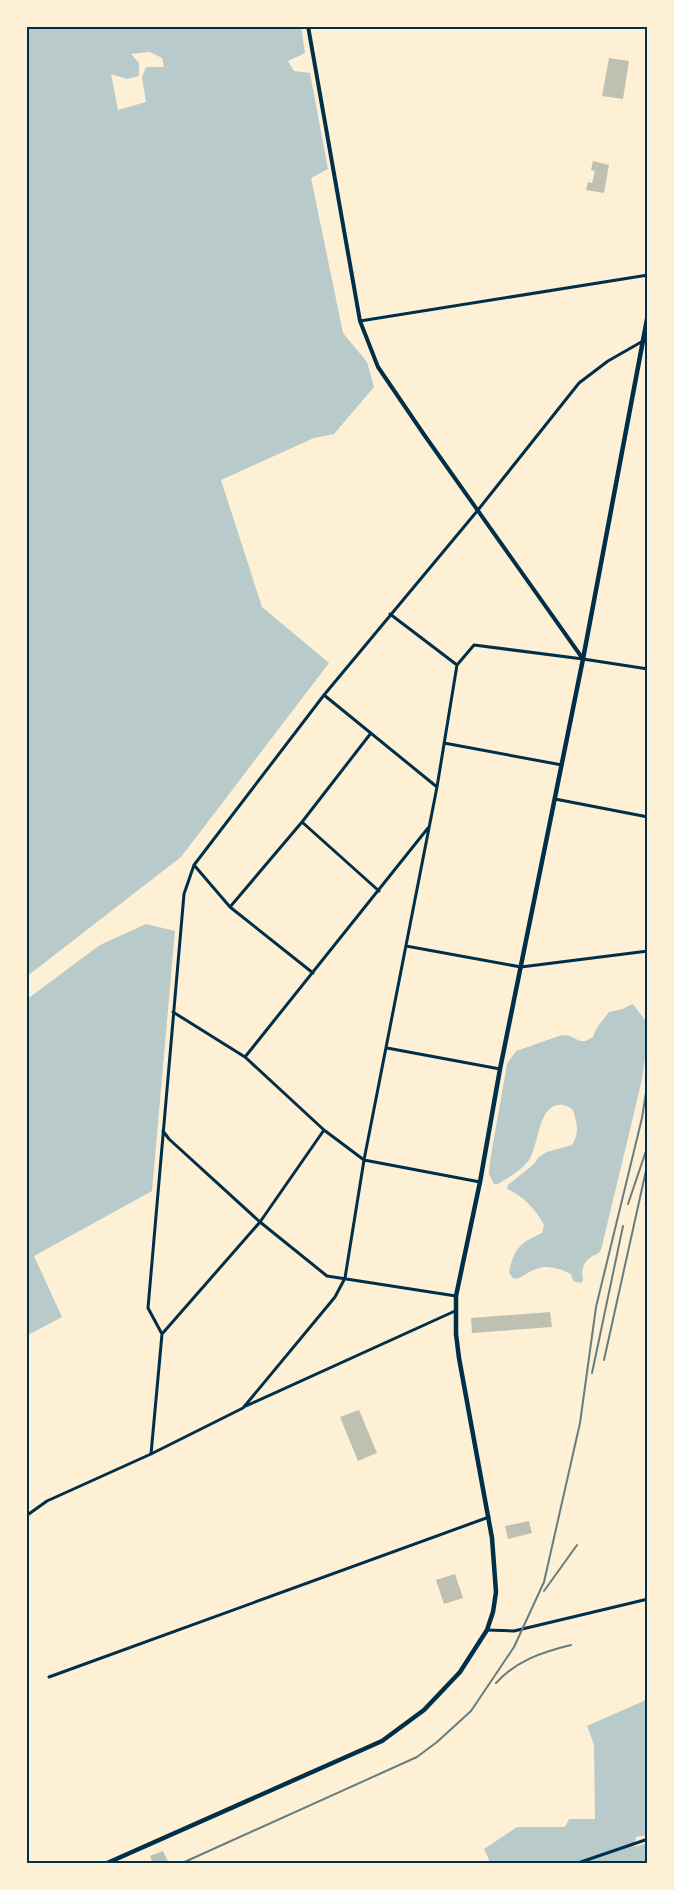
<svg xmlns="http://www.w3.org/2000/svg" width="674" height="1890" font-family="'Alegreya Sans',sans-serif">
  <style>
    .green { fill: #b9caca; fill-rule: evenodd }
    .building { fill: #bec0b2 }
    .lines { fill: none; stroke-linecap: round; stroke-linejoin: round }
    .minor { stroke: #003049; stroke-width: 3 }
    .tertiary { stroke: #003049; stroke-width: 4 }
    .secondary { stroke: #003049; stroke-width: 4.5 }
    .rail { stroke: #657d81; stroke-width: 2 }
    .neatline { fill: none; stroke: #003049; stroke-width: 2 }
  </style>
  <rect width="100%" height="100%" fill="#fdf0d5"/>
  <!-- green -->
  <path class="green" d="M26,26H301L305,53L288,61L294,71L310,73L328,169L311,178L343,333L367,362L374,387L334,434L314,438L221,480L262,607L329,663L181,857L26,977ZM150,52L162,58L164,67H146L142,77L146,102L118,110L111,74L127,79L139,76V63L131,54Z
    M146,924L175,931L152,1191L34,1256L62,1317L26,1336V1000L100,945Z
    M633,1004L648,1024V1037L642,1079L629,1134L601,1250C597,1256 595,1254 591,1257C583,1262 581,1272 583,1280L581,1283L573,1281L571,1274C561,1269 547,1264 536,1269C527,1272 523,1278 514,1279L509,1273C514,1248 520,1243 542,1233L544,1225C536,1210 524,1196 507,1189L508,1185L534,1164L539,1157L547,1152L572,1145C580,1132 577,1124 573,1110C571,1108 566,1105 563,1105C538,1101 539,1146 529,1160C521,1171 509,1177 498,1184H494L489,1174L490,1161L507,1064L516,1051L562,1035L570,1036L580,1041H586L593,1037L596,1029L609,1012L623,1009L628,1006Z
    M648,1699V1835L636,1837L634,1847L648,1843V1864H491L484,1849L517,1827H565L569,1819H595L594,1745L587,1726Z"/>
  <!-- building -->
  <path class="building" d="M609,58L629,61L623,99L602,96Z
    M593,161L609,165L604,193L586,190L588,182L592,183L595,171L591,170Z
    M550,1312L552,1327L472,1333L471,1318Z
    M359,1410L377,1453L358,1461L340,1417Z
    M529,1521L532,1533L508,1539L505,1526Z
    M455,1574L463,1598L444,1604L436,1580Z
    M163,1851L169,1864H153L150,1856Z"/>
  <g class="lines">
    <!-- minor -->
    <path class="minor" d="M360,321L648,275
      M390,614L457,665
      M324,695L437,787
      M444,743L562,765
      M555,799L648,817
      M302,822L379,891
      M194,865L230,907L313,973
      M230,907L302,822L371,733
      M406,946L521,967L648,951
      M173,1012L245,1057L324,1130L364,1160L480,1182
      M387,1048L500,1069
      M245,1057L428,828
      M163,1131L169,1139L260,1222L327,1276L456,1296
      M162,1334L148,1308L184,894L194,865L324,695L478,510L579,383L608,361L643,341
      M246,1406L455,1311
      M151,1454L162,1334L260,1222L324,1130
      M26,1516L47,1501L151,1454L243,1408L335,1297L345,1278L364,1160L437,787L457,665L474,645L583,659L648,669
      M487,1630L514,1631L648,1599
      M49,1677L489,1517
      M575,1864L648,1839"/>
    <!-- tertiary -->
    <path class="tertiary" d="M308,26L360,321L378,367L425,436L583,659"/>
    <!-- secondary -->
    <path class="secondary" d="M105,1864L382,1741L424,1710L460,1672L487,1630L493,1612L496,1592L492,1538L459,1358L456,1334V1296L480,1182L500,1069L583,659L648,314"/>
    <!-- rail -->
    <path class="rail" d="M628,1204L648,1145
      M604,1360L647,1166
      M592,1373L623,1226
      M544,1591L577,1545
      M496,1683C516,1661 542,1652 571,1645
      M180,1864L417,1757L437,1742L471,1711L514,1647L544,1582L580,1423L596,1307L642,1118L648,1080"/>
  </g>
  <!-- border -->
  <rect width="674" height="1890" fill="none" stroke="#fdf0d5" stroke-width="55"/>
  <rect x="28" y="28" width="618" height="1834" class="neatline"/>
</svg>
